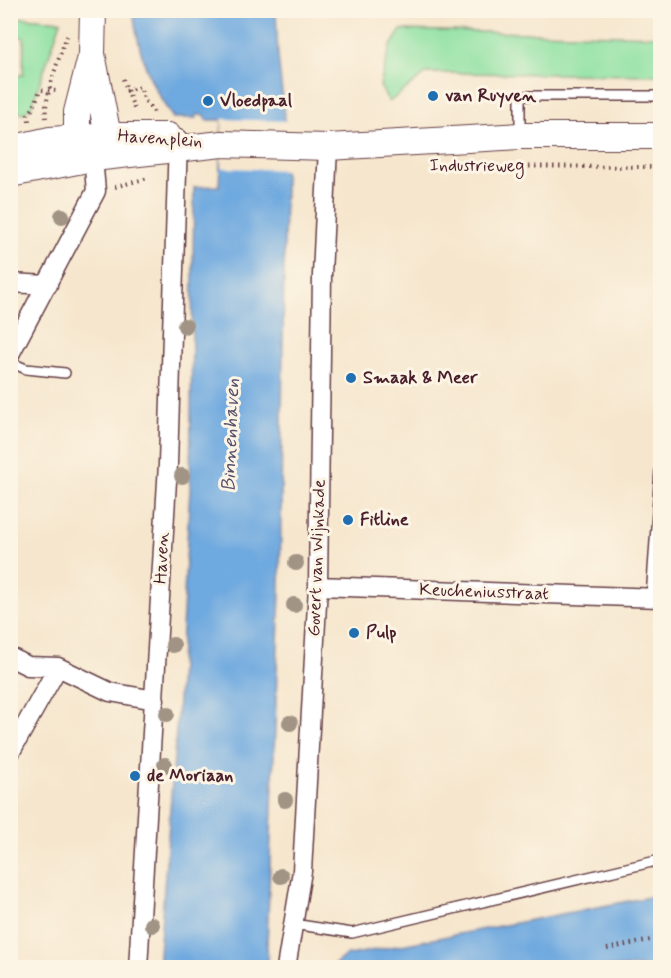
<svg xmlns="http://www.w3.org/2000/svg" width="671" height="978" font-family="Mynerve,sans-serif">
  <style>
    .green { fill: #8de1a2; stroke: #6c8066; stroke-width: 1.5 }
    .water { fill: #6ea9df; stroke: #5c6485; stroke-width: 1.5 }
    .pier { fill: #f6e6cd }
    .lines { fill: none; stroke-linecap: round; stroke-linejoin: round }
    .lane-casing { stroke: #643d43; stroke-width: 12 }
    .street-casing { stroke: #643d43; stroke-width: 21 }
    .secondary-casing { stroke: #643d43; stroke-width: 28 }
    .path { stroke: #643d43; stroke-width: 4; stroke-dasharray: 1.5 4.5; stroke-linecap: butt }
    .lane { stroke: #fff; stroke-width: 9 }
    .street { stroke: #fff; stroke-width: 18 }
    .secondary { stroke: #fff; stroke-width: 26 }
    .tree { fill: #a19484 }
    .poi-dot { fill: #1f6fb2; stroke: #fcf5e5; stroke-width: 2 }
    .labels { text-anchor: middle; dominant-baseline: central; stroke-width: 6; stroke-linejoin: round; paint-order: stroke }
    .poi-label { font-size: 18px; font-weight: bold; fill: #4a1f2b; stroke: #fcf5e5; text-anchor: start }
    .street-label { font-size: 18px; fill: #4a1f2b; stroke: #fcf5e5 }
    .water-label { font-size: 20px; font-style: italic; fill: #574f6a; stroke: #fcf5e5 }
  </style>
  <rect width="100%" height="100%" fill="#fcf5e5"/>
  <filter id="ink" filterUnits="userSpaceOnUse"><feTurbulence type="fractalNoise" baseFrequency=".0167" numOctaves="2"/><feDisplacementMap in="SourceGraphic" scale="12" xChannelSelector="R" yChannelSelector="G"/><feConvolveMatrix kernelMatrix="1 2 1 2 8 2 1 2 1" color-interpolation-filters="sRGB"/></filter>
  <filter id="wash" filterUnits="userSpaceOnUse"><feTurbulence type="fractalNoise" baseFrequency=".008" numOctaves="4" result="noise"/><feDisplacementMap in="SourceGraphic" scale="24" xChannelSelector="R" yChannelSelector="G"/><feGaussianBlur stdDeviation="1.35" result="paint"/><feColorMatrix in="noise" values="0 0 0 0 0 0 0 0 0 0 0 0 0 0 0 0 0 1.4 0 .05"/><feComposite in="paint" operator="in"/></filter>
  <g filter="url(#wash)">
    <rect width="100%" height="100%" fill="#f6e6cd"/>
    <!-- green -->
    <path class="green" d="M11,17L61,21L31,108L23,113L11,112V76L23,75L24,37L11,36Z
      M401,30L660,36V75L427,73L389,102L380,86L390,47Z"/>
    <!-- water -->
    <path class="water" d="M133,11H276L278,56L285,121L283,170L285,175L280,590L267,945L268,967H158L177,718L190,489L194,187L219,186L222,120H206L205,115H196V118H173C148,81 139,55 133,11Z
      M660,895V967H331L345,956Z"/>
    <!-- pier -->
    <path class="pier" d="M222,119L288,121L286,170L221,168Z"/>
  </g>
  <g filter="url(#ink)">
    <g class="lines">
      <defs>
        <path id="lane" d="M520,134V96H660
          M10,362L26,369L65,373
          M651,598L660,470
          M293,924L352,933L656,861"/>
        <path id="street" d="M10,283L48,285
          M10,354L96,191L93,158
          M318,586L660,598
          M10,657L28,666L58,667L110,692L155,700
          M10,753L58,667
          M138,968L168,464L178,139
          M286,968L302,871L318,586L322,275L328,147"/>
        <path id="secondary" d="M93,10L92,54L108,136L100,148
          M10,149L50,140L108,136H168
          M87,151L77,139V112L90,61
          M10,174L93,158L222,144L328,147L520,136H660"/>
      </defs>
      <!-- lane casing -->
      <use href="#lane" class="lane-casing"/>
      <!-- street casing -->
      <use href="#street" class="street-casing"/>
      <!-- secondary casing -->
      <use href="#secondary" class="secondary-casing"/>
      <!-- path -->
      <path class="path" d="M123,79L135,111
        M126,91L140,87L145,101L154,112
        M46,118C43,101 60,54 67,36
        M29,121L28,115L34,107L40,90L58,91
        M445,166L660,167
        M115,187L148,178
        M607,949L660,938"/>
      <!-- lane -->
      <use href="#lane" class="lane"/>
      <!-- street -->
      <use href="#street" class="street"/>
      <!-- secondary -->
      <use href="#secondary" class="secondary"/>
    </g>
    <!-- trees -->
    <g class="tree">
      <circle cx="62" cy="216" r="8"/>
      <circle cx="185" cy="326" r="8"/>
      <circle cx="182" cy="476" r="8"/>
      <circle cx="296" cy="563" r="8"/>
      <circle cx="294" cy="605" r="8"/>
      <circle cx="173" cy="645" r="8"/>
      <circle cx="167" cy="714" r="8"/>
      <circle cx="290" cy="723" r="8"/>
      <circle cx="165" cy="765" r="8"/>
      <circle cx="285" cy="800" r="8"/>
      <circle cx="281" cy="876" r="8"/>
      <circle cx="152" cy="925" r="8"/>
    </g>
  </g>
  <!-- markers -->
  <g class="poi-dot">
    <circle cx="433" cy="96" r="6"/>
    <circle cx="208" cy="101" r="6"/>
    <circle cx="351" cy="378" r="6"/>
    <circle cx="348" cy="520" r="6"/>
    <circle cx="354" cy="633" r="6"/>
    <circle cx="135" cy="776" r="6"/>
  </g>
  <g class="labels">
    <!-- poi labels -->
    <g class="poi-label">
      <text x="445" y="96">van Ruyven</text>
      <text x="220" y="101">Vloedpaal</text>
      <text x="363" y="378">Smaak &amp; Meer</text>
      <text x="360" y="520">Fitline</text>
      <text x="366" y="633">Pulp</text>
      <text x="147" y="776">de Moriaan</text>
    </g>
    <!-- street labels -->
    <g class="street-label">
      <text transform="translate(160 139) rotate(4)">Havenplein</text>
      <text x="477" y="166">Industrieweg</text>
      <text transform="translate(162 558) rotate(-87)">Haven</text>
      <text transform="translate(317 558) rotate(-88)">Govert van Wijnkade</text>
      <text transform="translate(484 592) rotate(2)">Keucheniusstraat</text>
    </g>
    <!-- water labels -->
    <g class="water-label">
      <text transform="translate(231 435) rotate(-88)">Binnenhaven</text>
    </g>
  </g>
  <!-- margin -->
  <rect width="671" height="978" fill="none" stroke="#fcf5e5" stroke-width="36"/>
</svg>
